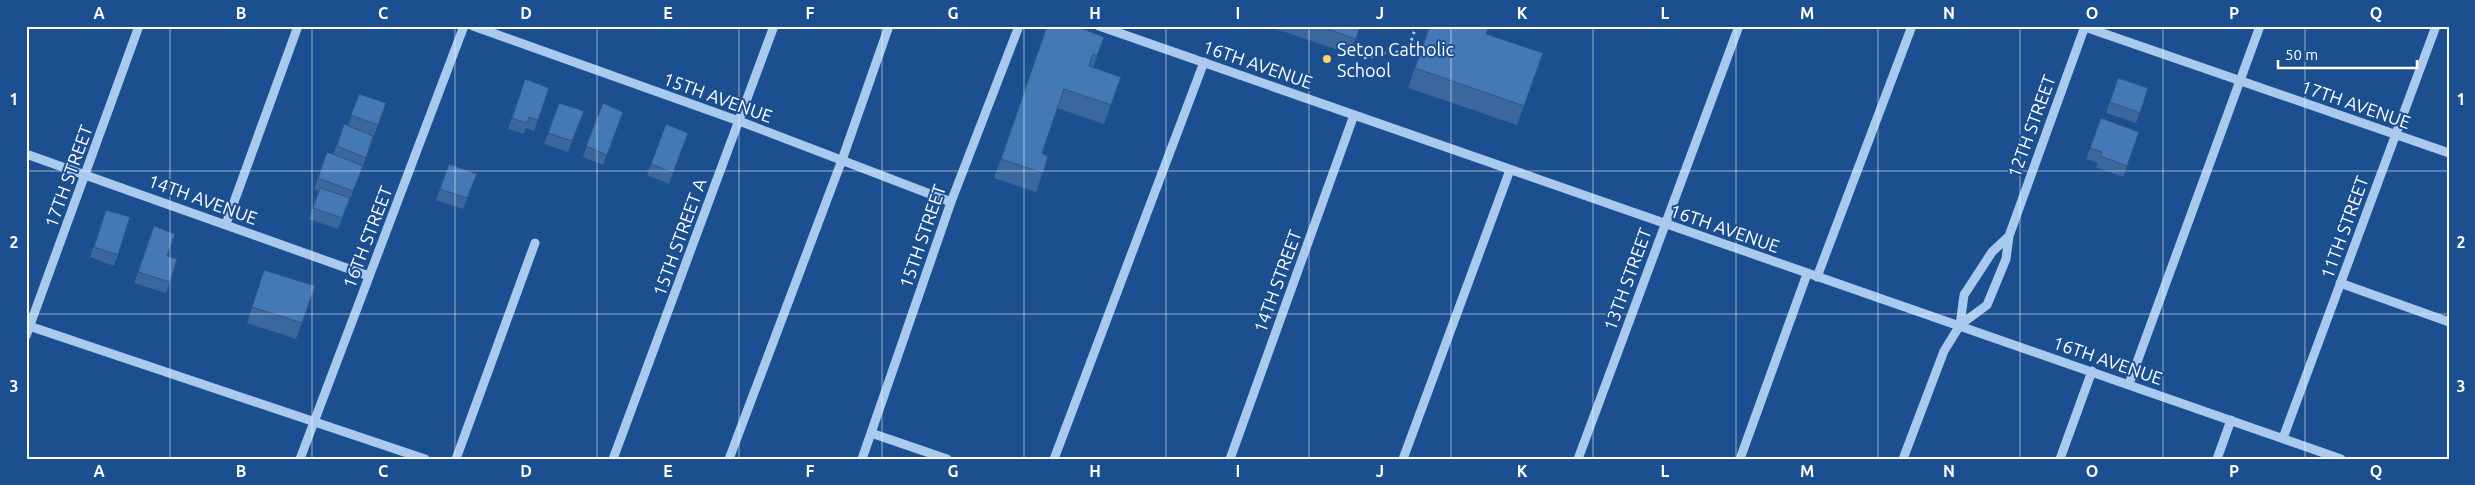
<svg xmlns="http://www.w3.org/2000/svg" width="2475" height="485" font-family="Ubuntu,sans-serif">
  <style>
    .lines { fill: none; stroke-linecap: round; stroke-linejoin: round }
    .path { stroke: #a9c9ee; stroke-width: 3; stroke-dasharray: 2.5 4; stroke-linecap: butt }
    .minor { stroke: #a9c9ee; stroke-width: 9 }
    .wall { fill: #3a679d }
    .building { fill: #4478b7; stroke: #305480 }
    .grid { fill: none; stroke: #fff; stroke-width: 1; stroke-opacity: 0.55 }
    .poi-dot { fill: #ffd166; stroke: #1b4f8f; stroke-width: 2 }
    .labels { text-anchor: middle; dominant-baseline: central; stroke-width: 4; stroke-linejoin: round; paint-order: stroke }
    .poi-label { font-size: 18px; fill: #fff; stroke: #1b4f8f; text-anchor: start }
    .street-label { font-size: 18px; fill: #fff; stroke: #1b4f8f }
    .neatline { fill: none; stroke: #fff; stroke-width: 2 }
    .grid-label { font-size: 16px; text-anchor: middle; font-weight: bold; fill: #fff }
  </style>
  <rect width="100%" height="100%" fill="#1b4f8f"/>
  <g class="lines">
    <!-- path -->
    <path class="path" d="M1364,58L1392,51L1407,54L1416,26"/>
    <!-- minor -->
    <path class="minor" d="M473,26L739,121L951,202
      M1099,26L2341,459
      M2082,26L2449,153
      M26,154L369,276
      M226,224L298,26
      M1817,277L1912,26
      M2340,283L2449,322
      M26,325L425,459
      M1960,325L1964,295L1992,252L2009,236
      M26,336L139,26
      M2129,384L2260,26
      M871,433L947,459
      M2283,438L2436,26
      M300,459L464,26
      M456,459L535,243
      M613,459L774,26
      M729,459L842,160L889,26
      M862,459L951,202L1019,26
      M1054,459L1204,62
      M1230,459L1354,115
      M1403,459L1510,170
      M1578,459L1739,26
      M1740,459L1807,274
      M1903,459L1944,351L1960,325L1987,305L2006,259L2009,236L2085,26
      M2060,459L2092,371
      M2217,459L2231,420"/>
  </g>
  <!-- wall -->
  <path class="wall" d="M1047,26L1104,37L1093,68L1121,77L1104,124L1057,108L1042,153L1048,157L1036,192L994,178Z
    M1276,26H1360L1350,54L1276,29Z
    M1429,26L1486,34L1524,106L1517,125L1408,88Z
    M2118,78L2148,88L2136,123L2106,113Z
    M525,79L549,88L534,131L526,128L524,134L508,129Z
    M359,94L386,103L359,177L338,229L309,219L319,191L314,189L327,152L333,155L344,124L348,126Z
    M559,103L584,111L568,152L544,144Z
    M603,103L623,112L603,165L583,157Z
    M2101,118L2139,132L2123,177L2096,167L2098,163L2086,159Z
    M666,124L688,133L669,184L647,175Z
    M449,164L477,174L463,209L436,200Z
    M106,210L118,255L114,266L90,257Z
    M154,226L167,256L170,282L166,293L134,283Z
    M264,270L315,286L296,339L247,323Z"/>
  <!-- building -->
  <path class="building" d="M1047,26H1075L1104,37L1097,56L1093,54L1089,66L1121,77L1111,105L1064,89L1042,153L1048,157L1043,173L1001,159Z
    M1319,26H1360L1356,39Z
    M1430,26H1489L1486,34L1543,53L1524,106L1415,68Z
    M2118,78L2148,88L2140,113L2110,102Z
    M525,79L549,88L538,120L529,117L527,123L512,118Z
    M359,94L386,103L378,125L351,115Z
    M559,103L584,111L572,141L548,133Z
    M603,103L623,112L607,155L586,146Z
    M2101,118L2139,132L2127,166L2100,156L2102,152L2090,148Z
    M344,124L373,136L366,158L337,146Z
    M666,124L688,133L673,173L651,164Z
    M327,152L363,166L353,191L318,178Z
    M449,164L477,174L467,198L440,189Z
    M320,188L350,198L342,218L313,208Z
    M106,210L130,217L118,255L94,247Z
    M154,226L175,234L167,256L177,259L170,282L138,272Z
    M26,250L30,252L26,261Z
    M264,270L315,286L302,323L252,307Z"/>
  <!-- grid -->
  <path class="grid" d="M170,26V459M312,26V459M455,26V459M597,26V459M739,26V459M882,26V459M1024,26V459M1166,26V459M1309,26V459M1451,26V459M1593,26V459M1736,26V459M1878,26V459M2020,26V459M2163,26V459M2305,26V459M26,171H2449M26,314H2449"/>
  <!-- markers -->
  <circle class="poi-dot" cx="1327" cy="59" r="5"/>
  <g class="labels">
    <!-- poi labels -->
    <g class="poi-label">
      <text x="1337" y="49">Seton Catholic<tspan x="1337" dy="21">School</tspan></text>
    </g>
    <!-- street labels -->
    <g class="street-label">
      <text transform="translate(1258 64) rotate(19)">16TH AVENUE</text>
      <text transform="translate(718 97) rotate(20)">15TH AVENUE</text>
      <text transform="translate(2356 104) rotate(19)">17TH AVENUE</text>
      <text transform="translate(2031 126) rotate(-70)">12TH STREET</text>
      <text transform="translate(68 176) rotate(-70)">17TH STREET</text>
      <text transform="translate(203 199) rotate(20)">14TH AVENUE</text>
      <text transform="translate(2344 227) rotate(-70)">11TH STREET</text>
      <text transform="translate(1725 228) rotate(19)">16TH AVENUE</text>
      <text transform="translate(922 236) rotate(-71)">15TH STREET</text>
      <text transform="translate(367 237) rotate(-69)">16TH STREET</text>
      <text transform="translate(679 237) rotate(-70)">15TH STREET A</text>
      <text transform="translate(1627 279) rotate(-70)">13TH STREET</text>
      <text transform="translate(1277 281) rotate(-70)">14TH STREET</text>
      <text transform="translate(2108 360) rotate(19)">16TH AVENUE</text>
    </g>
  </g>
  <!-- border -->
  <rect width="2475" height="485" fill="none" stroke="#1b4f8f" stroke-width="55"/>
  <!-- scale -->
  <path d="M2278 60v8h139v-8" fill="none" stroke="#ffffff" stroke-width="2.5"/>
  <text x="2285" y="60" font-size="15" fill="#ffffff" stroke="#1b4f8f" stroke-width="4" paint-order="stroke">50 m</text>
  <rect x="28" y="28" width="2420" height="430" class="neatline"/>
  <g class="grid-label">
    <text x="99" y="19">A</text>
    <text x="241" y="19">B</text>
    <text x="383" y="19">C</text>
    <text x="526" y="19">D</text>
    <text x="668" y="19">E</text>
    <text x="810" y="19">F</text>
    <text x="953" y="19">G</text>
    <text x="1095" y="19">H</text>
    <text x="1238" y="19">I</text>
    <text x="1380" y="19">J</text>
    <text x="1522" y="19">K</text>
    <text x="1665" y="19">L</text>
    <text x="1807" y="19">M</text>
    <text x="1949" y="19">N</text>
    <text x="2092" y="19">O</text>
    <text x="2234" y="19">P</text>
    <text x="2376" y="19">Q</text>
    <text x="14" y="105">1</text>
    <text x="2461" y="105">1</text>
    <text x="14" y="248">2</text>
    <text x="2461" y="248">2</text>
    <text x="14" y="392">3</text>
    <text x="2461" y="392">3</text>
    <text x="99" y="477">A</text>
    <text x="241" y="477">B</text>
    <text x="383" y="477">C</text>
    <text x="526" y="477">D</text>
    <text x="668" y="477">E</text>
    <text x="810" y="477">F</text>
    <text x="953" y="477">G</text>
    <text x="1095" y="477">H</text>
    <text x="1238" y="477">I</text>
    <text x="1380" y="477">J</text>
    <text x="1522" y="477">K</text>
    <text x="1665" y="477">L</text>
    <text x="1807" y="477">M</text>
    <text x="1949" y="477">N</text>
    <text x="2092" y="477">O</text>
    <text x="2234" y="477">P</text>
    <text x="2376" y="477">Q</text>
  </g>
</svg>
